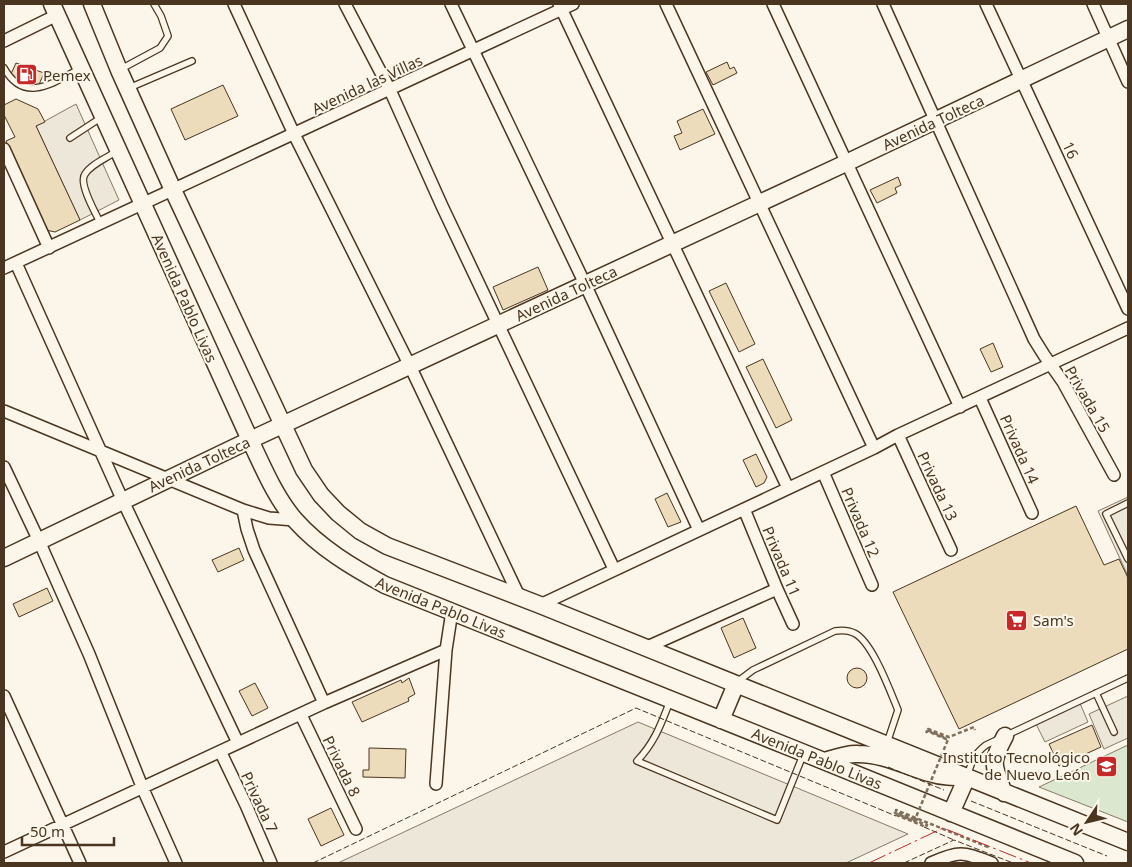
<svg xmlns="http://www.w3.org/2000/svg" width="1132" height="867" font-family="'Noto Sans',sans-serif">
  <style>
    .grass { fill: #dce7d0; stroke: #887966 }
    .parking { fill: #ede7d9; stroke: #887966 }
    .building { fill: #ecdcbc; stroke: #4a3520 }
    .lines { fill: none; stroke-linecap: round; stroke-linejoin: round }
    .lane-casing { stroke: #4a3520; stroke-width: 8 }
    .street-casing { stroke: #4a3520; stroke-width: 14 }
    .secondary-casing { stroke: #4a3520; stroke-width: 19 }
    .path { stroke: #7f6f5c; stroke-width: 2.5; stroke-dasharray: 4 2.5; stroke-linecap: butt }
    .lane { stroke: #fbf6e9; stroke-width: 5.5 }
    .street { stroke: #fbf6e9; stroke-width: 11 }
    .secondary { stroke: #fbf6e9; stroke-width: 16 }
    .path-bridge { stroke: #7f6f5c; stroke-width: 2.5; stroke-dasharray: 4 2.5; stroke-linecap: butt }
    .fence { stroke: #4a3520; stroke-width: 1; stroke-dasharray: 6 2.5; stroke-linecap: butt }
    .power { stroke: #c62828; stroke-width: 1; stroke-dasharray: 18 4 2.5 4; stroke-linecap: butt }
    .labels { text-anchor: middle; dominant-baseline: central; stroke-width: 4; stroke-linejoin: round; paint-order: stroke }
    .poi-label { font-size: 15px; fill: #4a3520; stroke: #fbf6e9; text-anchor: start }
    .street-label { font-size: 15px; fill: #4a3520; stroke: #fbf6e9 }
  </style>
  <rect width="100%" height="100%" fill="#fbf6e9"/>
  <!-- grass -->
  <path class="grass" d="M1128,745V822L1039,787Z"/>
  <!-- parking -->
  <path class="parking" d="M76,104L119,200L80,220L36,126Z
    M1128,497V576L1098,511Z
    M1128,696V738L1104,749L1089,714Z
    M1079,701L1088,722L1045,742L1035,722Z
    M638,722L908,834L846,863H338Z"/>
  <!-- building -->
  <path class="building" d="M727,62L730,69L734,67L737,73L713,85L706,72Z
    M16,63L44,73L38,87L10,76Z
    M223,85L238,116L185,140L171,109Z
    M16,99L38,109L45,122L36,126L80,220L55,232L46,230L6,141L15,137L4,115V105Z
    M703,109L715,134L680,150L674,136L682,133L677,121Z
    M898,177L901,185L895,188L897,193L877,203L870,190Z
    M538,267L548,290L503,310L493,287Z
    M726,283L755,344L739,352L709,291Z
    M993,343L1003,367L991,372L980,349Z
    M763,359L792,420L776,428L746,367Z
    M756,454L767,477L764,483L756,487L743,460Z
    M667,493L681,522L668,527L655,499Z
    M1076,506L1104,565L1119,559L1128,578V649L959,729L893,592Z
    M239,548L244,560L218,572L212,560Z
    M47,588L53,601L19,617L13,604Z
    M743,618L756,648L734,658L721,628Z
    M847 678a10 10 0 1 1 20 0a10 10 0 1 1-20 0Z
    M409,678L415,694L408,698L409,701L362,722L352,702L401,680L402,683Z
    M255,683L268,708L252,716L239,691Z
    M1092,725L1101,747L1059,766L1049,744Z
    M369,748L406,749L405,778L363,777V770H369Z
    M331,808L344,835L321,846L308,819Z"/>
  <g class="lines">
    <defs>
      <path id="lane" d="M4,68C24,104 53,83 79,69
        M121,69L160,48L168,36L161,16L154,4
        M129,88L192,61
        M70,138L102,117
        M101,224C96,214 78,183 85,174C91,164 107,158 117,151
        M1128,503L1106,514L1128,559
        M737,682L753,670L835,631C842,630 848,630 854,633C872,641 890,691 898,710L887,743
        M1096,693L1114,732
        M670,701C661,724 655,742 637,761L777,820L803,755
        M967,777C971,763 974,754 986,745L1128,678"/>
      <path id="street" d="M234,4L294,134L410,366L519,596
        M345,4L390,90L442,206L614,569
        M451,4L585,284L699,530
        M559,4L788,488
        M666,4L874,448
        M773,4L960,407
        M883,4L1034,339L1044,355L1063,382L1114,475
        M986,4L1128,309
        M1093,4L1128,82
        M4,41L57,15
        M4,149L49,248
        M16,263L123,501L238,743
        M4,268L573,4
        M980,398L1032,513
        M4,411L243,510L269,518L295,520
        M898,435L951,550
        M4,467L39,541L89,654L143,789L176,863
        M823,472L872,585
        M744,509L777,589L793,624
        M243,510L247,529L254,550L324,703
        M540,605L874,448L898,435L1128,328
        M645,648L777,589
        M4,696L80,863
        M301,715L356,829
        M221,753L246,805L271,863
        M436,784L446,650
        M4,852L324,703L446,650L452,611
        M931,863C960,850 963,852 992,863"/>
      <path id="secondary" d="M52,4L250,440C263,467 275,497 295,520C320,548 352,567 385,585L804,753L1075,863
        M92,4L119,70L173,190L304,470L321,495L338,513L360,531L387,546L540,605L1128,842
        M4,558L250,440L846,163L1128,29
        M721,720L736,684
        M825,761C835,758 847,753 858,754C883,754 905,766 929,773C941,777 954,777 967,777L951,813
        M1004,793C993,764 990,764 1005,736"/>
    </defs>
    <!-- lane casing -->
    <use href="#lane" class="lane-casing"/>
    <!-- street casing -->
    <use href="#street" class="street-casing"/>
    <!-- secondary casing -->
    <use href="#secondary" class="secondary-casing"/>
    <!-- path -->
    <path class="path" d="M926,733L927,731L946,739V738L927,730L928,729L949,737L974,727L975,730
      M917,818L916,821L927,825L926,827L894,814L895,813L912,820L913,819L896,812V810L988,847L987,849"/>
    <!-- lane -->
    <use href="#lane" class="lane"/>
    <!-- street -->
    <use href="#street" class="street"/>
    <!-- secondary -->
    <use href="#secondary" class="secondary"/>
    <!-- path-bridge -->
    <path class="path-bridge" d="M914,822L949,737"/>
    <!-- fence -->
    <path class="fence" d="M888,767L944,790
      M971,801L1107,856
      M924,827L954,840
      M313,863L636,708L896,816
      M904,863L954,840L1013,863"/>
    <!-- power -->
    <path class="power" d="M869,863L943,828L1031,863"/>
  </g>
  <!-- icons -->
  <defs>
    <symbol id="fuel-square" viewBox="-11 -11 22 22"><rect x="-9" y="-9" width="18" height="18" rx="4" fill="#c62828" stroke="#fbf6e9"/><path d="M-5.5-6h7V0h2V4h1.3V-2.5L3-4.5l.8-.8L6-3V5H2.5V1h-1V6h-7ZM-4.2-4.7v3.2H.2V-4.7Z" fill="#fff"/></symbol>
    <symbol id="supermarket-square" viewBox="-11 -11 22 22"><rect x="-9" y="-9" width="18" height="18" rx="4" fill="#c62828" stroke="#fbf6e9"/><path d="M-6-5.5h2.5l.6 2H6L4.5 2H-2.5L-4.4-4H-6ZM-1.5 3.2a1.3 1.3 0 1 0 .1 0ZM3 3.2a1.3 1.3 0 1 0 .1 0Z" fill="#fff"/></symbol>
    <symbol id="university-square" viewBox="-11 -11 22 22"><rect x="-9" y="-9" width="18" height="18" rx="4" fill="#c62828" stroke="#fbf6e9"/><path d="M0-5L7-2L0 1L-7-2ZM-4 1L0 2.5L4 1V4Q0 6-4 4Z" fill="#fff"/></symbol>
  </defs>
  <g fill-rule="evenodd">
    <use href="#fuel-square" x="14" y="62" width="25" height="25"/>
    <use href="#supermarket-square" x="1004" y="608" width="25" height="25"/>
    <use href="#university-square" x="1094" y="754" width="25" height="25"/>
  </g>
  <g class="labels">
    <!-- poi labels -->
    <g class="poi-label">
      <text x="43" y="75">Pemex</text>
      <text x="1033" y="620">Sam's</text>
      <text x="1090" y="757" text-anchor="end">Instituto Tecnológico<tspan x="1090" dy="17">de Nuevo León</tspan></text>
    </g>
    <!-- street labels -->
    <g class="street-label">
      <text transform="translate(367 84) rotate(-25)">Avenida las Villas</text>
      <text transform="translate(933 122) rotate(-25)">Avenida Tolteca</text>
      <text transform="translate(1071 150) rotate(65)">16</text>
      <text transform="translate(566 293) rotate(-25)">Avenida Tolteca</text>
      <text transform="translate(185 298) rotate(66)">Avenida Pablo Livas</text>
      <text transform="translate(1088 399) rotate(60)">Privada 15</text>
      <text transform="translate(1020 449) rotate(66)">Privada 14</text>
      <text transform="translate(199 464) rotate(-25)">Avenida Tolteca</text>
      <text transform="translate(938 486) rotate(65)">Privada 13</text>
      <text transform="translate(861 522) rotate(67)">Privada 12</text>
      <text transform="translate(782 561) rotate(67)">Privada 11</text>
      <text transform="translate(441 607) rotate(22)">Avenida Pablo Livas</text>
      <text transform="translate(817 758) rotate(22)">Avenida Pablo Livas</text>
      <text transform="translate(342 766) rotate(64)">Privada 8</text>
      <text transform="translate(260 802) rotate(65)">Privada 7</text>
    </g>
  </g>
  <!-- border -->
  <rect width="1132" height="867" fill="none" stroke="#4a3520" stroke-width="10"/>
  <!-- north arrow -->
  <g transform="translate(1087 822) rotate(235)" stroke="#fbf6e9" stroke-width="4" paint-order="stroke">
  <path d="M0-4L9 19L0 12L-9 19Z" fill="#4a3520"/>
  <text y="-8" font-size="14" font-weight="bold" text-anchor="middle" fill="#4a3520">N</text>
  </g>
  <!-- scale -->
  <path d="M22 837v8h92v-8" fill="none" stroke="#4a3520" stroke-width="2.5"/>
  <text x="30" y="837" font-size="15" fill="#4a3520" stroke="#fbf6e9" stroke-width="4" paint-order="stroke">50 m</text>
</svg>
